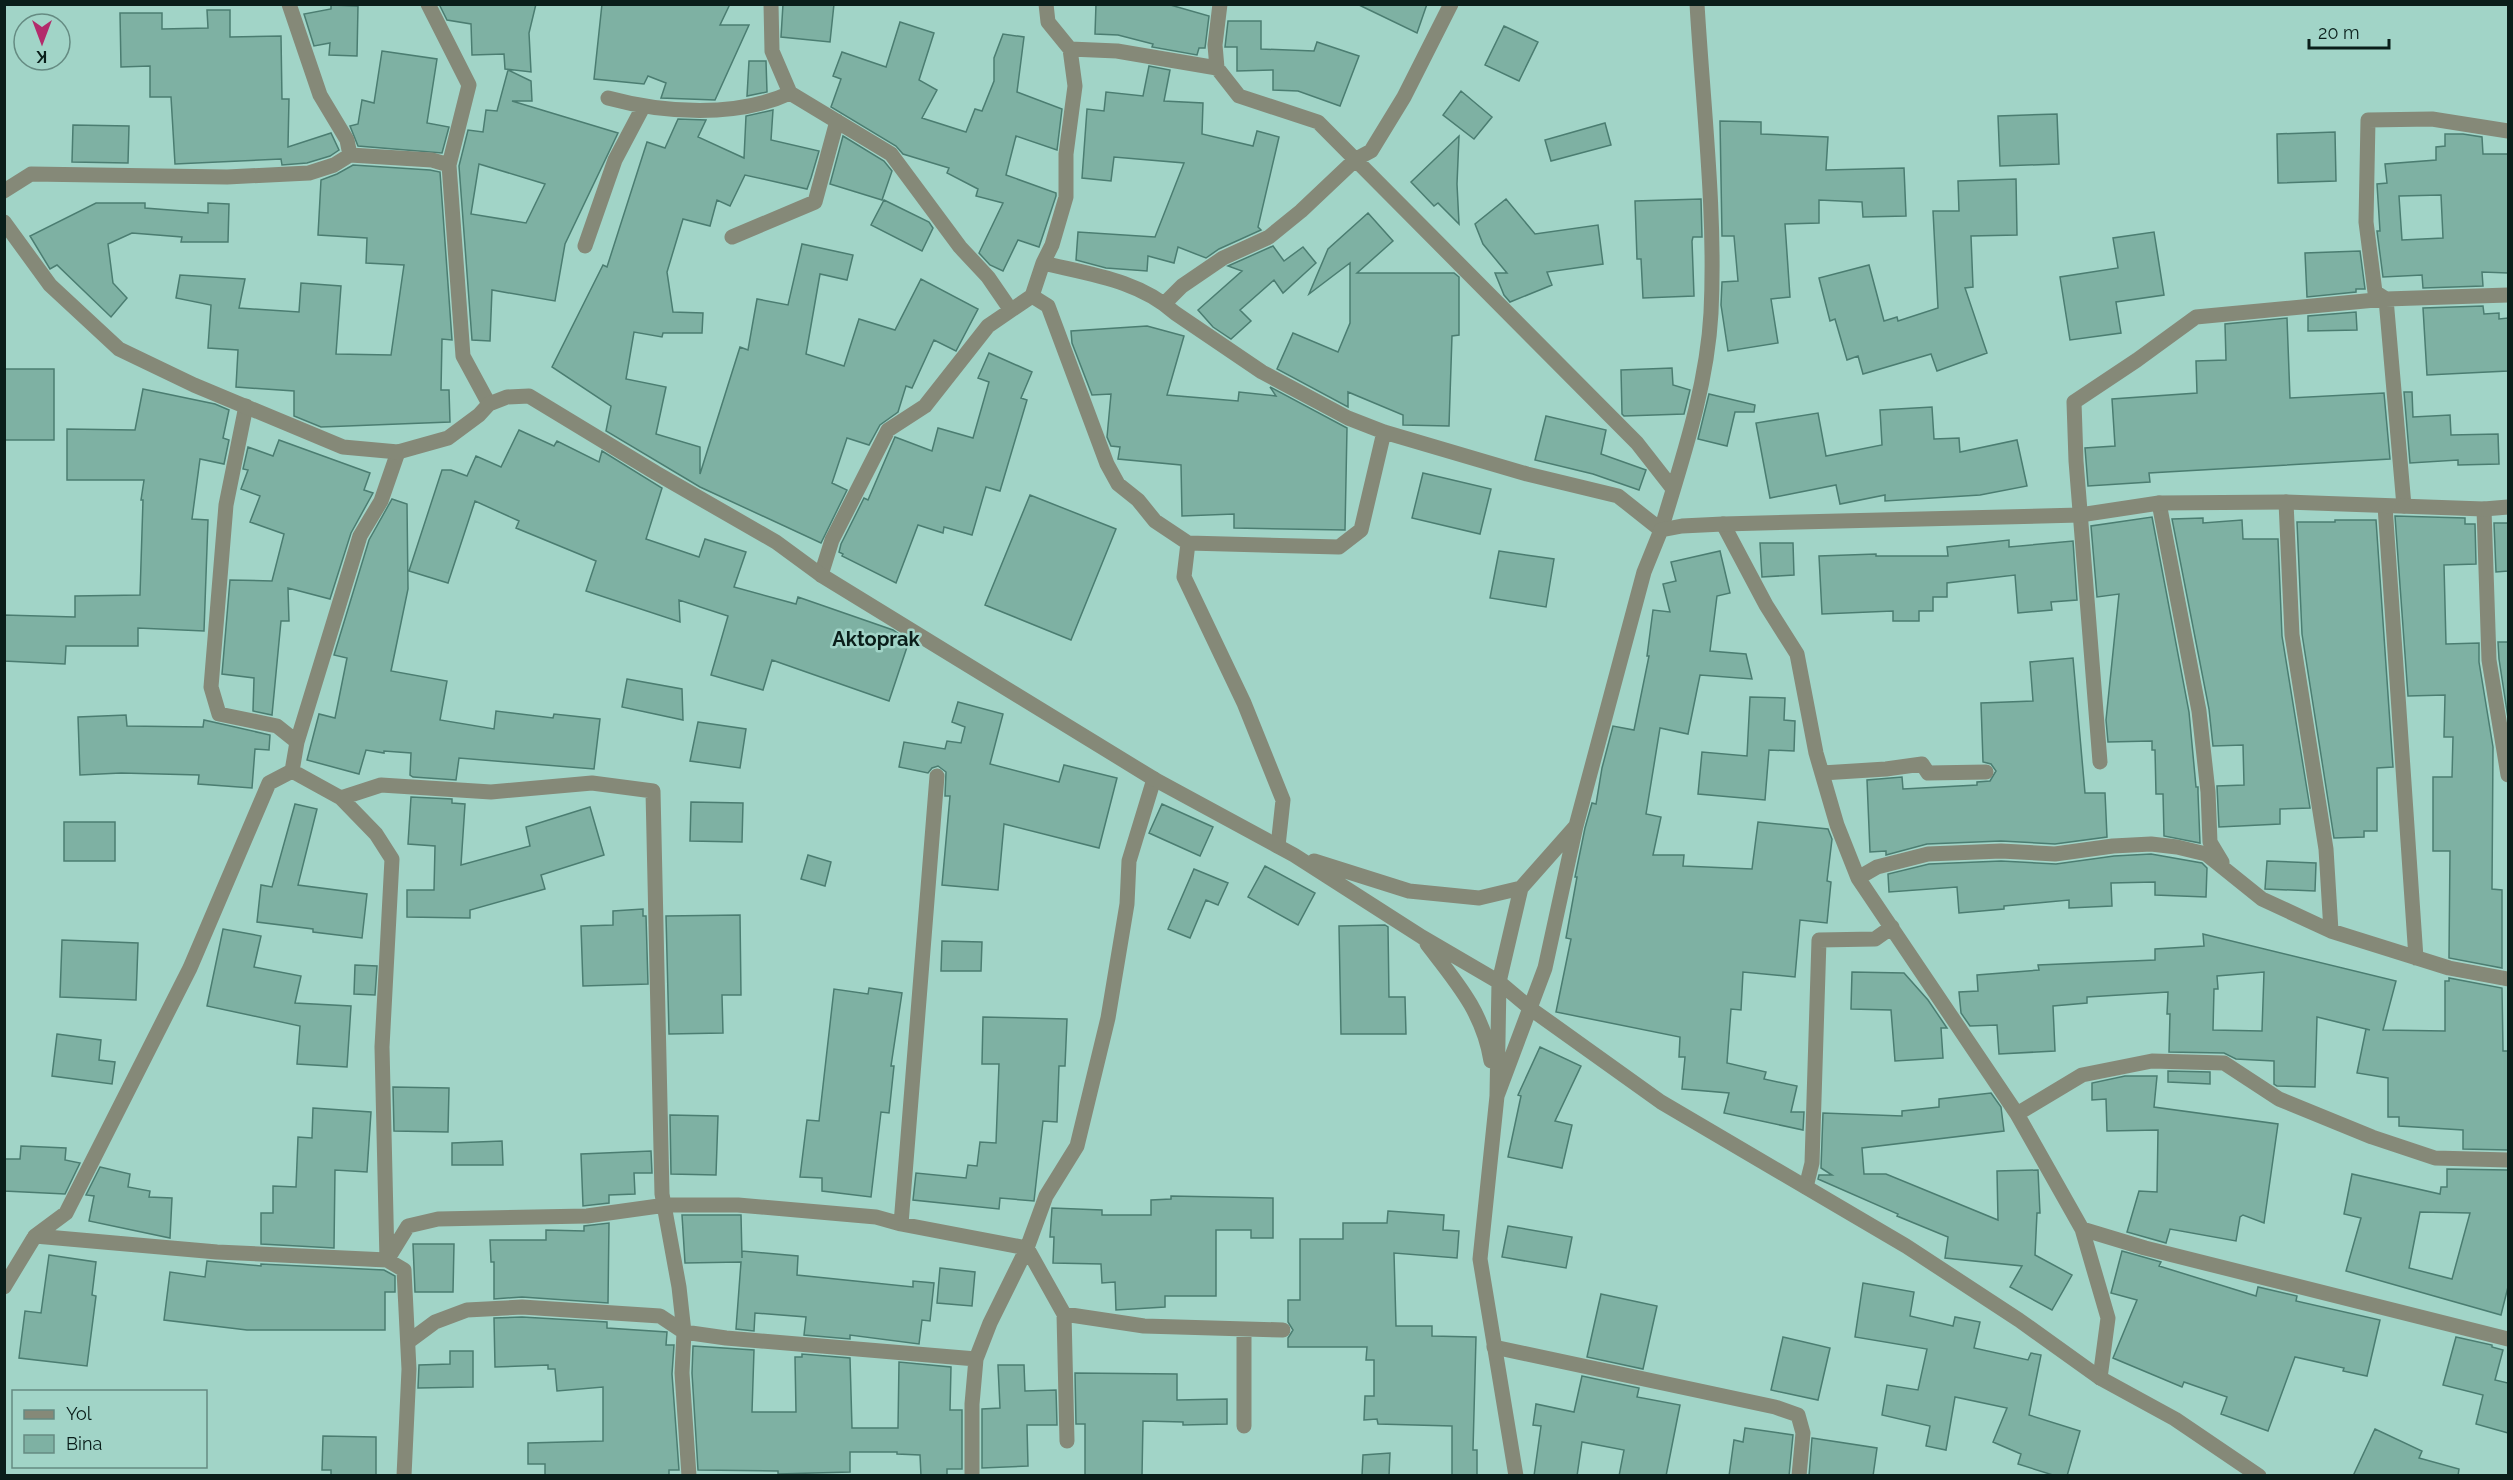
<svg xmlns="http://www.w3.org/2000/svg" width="2513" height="1480" font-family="Raleway,sans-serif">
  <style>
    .building { fill: #7eb1a3; stroke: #4b7d71; stroke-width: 1.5; fill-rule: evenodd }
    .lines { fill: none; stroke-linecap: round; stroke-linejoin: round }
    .minor { stroke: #858978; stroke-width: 15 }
    .tertiary { stroke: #858978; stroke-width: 15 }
    .labels { text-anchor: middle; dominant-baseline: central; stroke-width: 5; stroke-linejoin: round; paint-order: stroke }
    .quarter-label { font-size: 20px; font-weight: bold; fill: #0a1e1a; stroke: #a1d4c7 }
  </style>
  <rect width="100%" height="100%" fill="#a1d4c7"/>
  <!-- building -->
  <path class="building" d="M439,4H536L529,33L531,72L505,69L504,54L472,55L471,24L447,20Z
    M602,4H730L720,25H749L715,100L661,98L666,83L648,76L644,84L594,79Z
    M783,4H834L830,42L781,37Z
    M1096,4H1167L1209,16L1205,48H1199L1197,55L1152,47L1153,44L1118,35L1095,34Z
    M1357,4H1427L1417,33Z
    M331,5L358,6L357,56L329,55L330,43L314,46L304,14L331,9Z
    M207,10H230V37L281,36L282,99H289L288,147L331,133L339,150L330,156L307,163L282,165L281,159L175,164L171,97H150V66L121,67L120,13H162V29L208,28Z
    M1228,21H1261V49L1314,51L1317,42L1359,56L1340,106L1298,91L1273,90V70L1237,71V47H1225Z
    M900,22L934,33L919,80L937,90L922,118L966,132L975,109L982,111L994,81V58L1003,34L1024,37L1017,92L1062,109L1057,150L1016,136L1006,175L1056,193V196L1039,247L1018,240L1003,271L990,265L979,253L1003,203L976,196L978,189L947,173L949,168L903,154L896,146L831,107L841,79L833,76L842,52L886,67Z
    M1504,26L1538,42L1519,81L1485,65Z
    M382,51L437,59L427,123L449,127L442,153L358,146L350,126L358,124L362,100L374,103Z
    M749,61H766L767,92L747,96Z
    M1149,66L1170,70L1164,101L1203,103L1202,134L1253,146L1257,131L1279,137L1258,227L1261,230L1219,249L1206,258L1178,247L1174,263L1148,256L1147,271L1106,268L1076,260L1078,232L1155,237L1184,163L1114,157L1111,181L1082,178L1087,109L1104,111L1106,92L1143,96Z
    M508,70L531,81L532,101H512L618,133L565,244L555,301L492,290L490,341L472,340L459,166L468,130L483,132L486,110L497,111ZM479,164L545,184L526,223L471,214Z
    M1461,91L1492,117L1474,139L1443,115Z
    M773,110L771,140L819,151L811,178L807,189L745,175L730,206L717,200L710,226L683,219L667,272L673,312L703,313L702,333H663L662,337L634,332L626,379L666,387L656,434L700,447V474L740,347L748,350L757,299L788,305L802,244L853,255L847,280L820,274L806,354L844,366L859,319L895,330L921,279L978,309L956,351L934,340L912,388L906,386L898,412L880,425L869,445L847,438L832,483L847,490L821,543L700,487L606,431L611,406L552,367L603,265L607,267L647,142L665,148L678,119L706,120L698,137L744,158L746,116Z
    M2057,114L2059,164L2000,166L1998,116Z
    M1720,121L1761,122V134L1828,137L1826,170L1904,168L1906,216L1863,217L1862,202L1819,200V223L1785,224L1790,297L1771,299L1778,343L1728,351L1721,305L1722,282L1738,281L1734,236H1722Z
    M1605,123L1611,145L1551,161L1545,140Z
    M73,125L129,126L128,163L72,162Z
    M2335,132L2336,181L2278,183L2277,134Z
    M2445,134H2463L2482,137L2483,154H2508V273L2482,272L2483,286L2423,288L2422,275L2383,277L2377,231H2380L2377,184L2387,183L2385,164L2436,160V147L2445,146ZM2441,195L2443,238L2402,240L2399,196Z
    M843,136L884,161L892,171L882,200L830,184Z
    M1459,136L1457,184L1459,224L1438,203L1434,206L1411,182Z
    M353,165L430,170L440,172L452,340L442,339L441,390H449L450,422L321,427L294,416V391L236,387L238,350L208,348L211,305L176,298L180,275L245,279L239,308L299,312L301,283L341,286L336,354L391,355L404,265L366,263L367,238L318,235L321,180L337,174Z
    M2016,179L2017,235L1971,236L1973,287L1965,288L1987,353L1937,371L1931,354L1863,374L1858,356L1847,360L1835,319L1830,321L1819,278L1869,265L1884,321L1897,317L1898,321L1938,308L1933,211H1959L1958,181Z
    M1506,199L1535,234L1598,225L1603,264L1547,272L1552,285L1510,302L1504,295L1495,273H1507L1483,244L1475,224Z
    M1701,199L1702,237H1693L1692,241L1694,296L1643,298L1641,259H1637L1635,201Z
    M884,200L929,222L933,228L922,251L871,225Z
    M96,203H145V208L208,213V203L229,204L228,242H181L182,237L132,233L108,244L113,283L127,298L111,317L57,265L50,269L30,236Z
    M1368,213L1393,241L1357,273H1454L1459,277V335L1452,336L1449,426L1403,425V415L1348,392V407L1277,369L1293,333L1338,352L1350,323V263L1309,294L1328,249Z
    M2154,232L2164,295L2116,302L2121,333L2070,340L2060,277L2118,268L2113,238Z
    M1273,246L1284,261L1303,247L1316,263L1283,293L1274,280L1240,310L1251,321L1231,339L1213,327L1198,310L1242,271L1228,266Z
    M2360,251L2365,289H2356V292L2307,297L2305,253Z
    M2483,306L2484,314L2499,313V319L2508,318V371L2427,375L2423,308Z
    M2356,312L2357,330L2308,331V316Z
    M2287,318L2290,398L2384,393L2390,459L2149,473L2150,482L2088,486L2085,448L2115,446L2112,399L2197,393L2196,361L2226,360L2225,324Z
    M1147,326L1184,336L1167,395L1238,401L1239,392L1276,396L1270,387L1347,428L1345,530L1234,528V514L1182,516L1181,465L1118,459L1120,447L1111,446L1107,437L1111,394L1092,395L1072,343L1071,331Z
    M989,353L1032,372L1021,398L1027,400L1000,491L986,487L972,535L944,527L943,533L918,525L896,583L842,556L843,554L839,552L841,544L864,498L868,500L895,437L932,451L938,428L973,438L989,382L978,378Z
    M1672,368L1673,385L1690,390L1684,414L1624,416L1622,414L1621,370Z
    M4,369H54V440H4Z
    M143,389L215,404L229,410L223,438L229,440L224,464L200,459L192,519L208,520L204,631L138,628V646H66L65,664L4,661V615L75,617V596L140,595L143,500H141L144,480H67V429L135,430Z
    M2404,392H2412L2413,417L2450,415L2451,435L2498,434L2499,464L2458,465V460L2410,463Z
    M1709,394L1755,405L1754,412H1735L1727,446L1698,439Z
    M1932,407L1934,439L1959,438L1960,452L2017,440L2027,486L1980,495L1885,501V495L1840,504L1836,485L1770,498L1756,423L1818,413L1826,456L1882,445L1880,410Z
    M1546,416L1606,430L1601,454L1646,470L1639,490L1593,474L1535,460Z
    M519,430L554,446L557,441L599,462L602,451L662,488L646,539L699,557L705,539L746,552L734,587L796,604L798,597L893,630L909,641L889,701L772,660L763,690L711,675L728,616L679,600L680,622L586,591L596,561L516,528L519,521L475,501L448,583L409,571L442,470H451L467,476L476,456L501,467Z
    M279,440L370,473L364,490L373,493L351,533L330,599L288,588L289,621H281L272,715L253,711L254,678L222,674L230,580L272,581L284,534L250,522L260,496L241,489L248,470L243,469L248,447L273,456Z
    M1423,473L1491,489L1480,534L1412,518Z
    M1030,495L1116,529L1071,640L985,605Z
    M392,499L407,504L408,589L391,671L447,681L440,720L494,729L496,711L553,718L554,714L600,719L594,769L459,758L456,780L413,777L410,775L411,753L384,751V753L366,750L359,774L307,760L319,714L335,718L347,658L334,655L369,540Z
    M2395,516L2465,518V524H2475L2476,564L2444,565L2446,644L2479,643V662L2493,747L2492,889L2502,890V968L2449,958L2450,851H2433V777H2452L2453,737H2444L2445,695L2408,696Z
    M2152,517L2189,712L2196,787H2198V793L2200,843L2164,836L2163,794H2156L2155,750H2152V741L2108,742L2106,720L2119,594L2097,597L2091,526Z
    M2203,518V523L2242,520L2243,539H2278L2282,636L2310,808L2280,809V824L2219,827L2217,786L2244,785L2243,745L2213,746L2209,709L2172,519Z
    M2335,520H2376L2393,767L2377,768V831H2364V837L2334,838L2302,634L2297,522H2335Z
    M2494,523H2508V571L2496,572Z
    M2009,540V547L2073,541L2077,600L2051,602L2052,610L2018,613L2015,575L1947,583V597H1933V611H1919V621H1893V611L1822,614L1819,556L1876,554V556H1948L1947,547Z
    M1760,543H1793L1794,575L1762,577Z
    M1499,551L1554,559L1546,607L1490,598Z
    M1720,551L1730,593L1717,596L1710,651L1746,654L1752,679L1700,675L1688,734L1660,728L1646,814L1661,817L1653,855H1684L1683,866L1752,869L1758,822L1828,829L1832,839L1827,881L1831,882L1827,923L1800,920L1795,977L1743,972L1741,1010L1731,1009L1727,1063L1766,1072L1764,1079L1797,1086L1791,1112H1804L1803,1130L1724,1113L1729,1093L1682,1089L1685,1057H1679L1680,1037L1556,1012L1571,939L1566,938L1577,877H1575L1585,828L1592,803L1596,804L1602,768L1613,726L1634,730L1649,656H1647L1653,610L1670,612L1663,584L1676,581L1671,562Z
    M2498,642H2508V718L2499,659Z
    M2073,658L2085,793H2105L2107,837L2055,844L2001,841L1927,844L1886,855V851L1870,852L1867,780L1902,777L1903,789L1977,785V782L1990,781L1996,771L1991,764L1983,762L1981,703L2033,701L2030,662Z
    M627,679L682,689L683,720L622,707Z
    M1750,697L1785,698L1784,720L1795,721L1794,751L1769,750L1765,800L1698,794L1702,752L1747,756Z
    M958,702L1003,714L990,764L1059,782L1064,765L1117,778L1099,848L1004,824L998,890L942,885L950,796H945L946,772L938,766L932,768L928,773L899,767L904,742L945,749L947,741L961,743L965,727L952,722Z
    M126,715L127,726L203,727L204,720L270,735L269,750L255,749L252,788L198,784L199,775L121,773L80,775L78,717Z
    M698,722L746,729L740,768L690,761Z
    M411,797L452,799V803L465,804L461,865L530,846L526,827L590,807L604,855L541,875L545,889L470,910V918L407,917V890H434L435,846L408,844Z
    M691,802L743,803L742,842L690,841Z
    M295,804L317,809L298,885L367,894L362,938L313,932V929L257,922L261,885L272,887Z
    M1162,804L1213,827L1200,856L1149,833Z
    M64,822H115V861H64Z
    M2151,854L2202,863L2207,868L2206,897L2155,895V882L2111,883L2112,906L2069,908V900L2004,906V909L1959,913L1957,887L1889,892L1888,874L1929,864L2001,861L2056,864L2114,856Z
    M808,855L831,862L825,886L801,879Z
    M2267,861L2316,863L2315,891L2265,889Z
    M1265,866L1315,893L1298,925L1248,897Z
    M1194,869L1228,883L1218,905L1206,900L1190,938L1168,929Z
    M643,909V916H646L648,984L583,986L581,926L613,925V911Z
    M740,915L741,995H722L723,1033L669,1034L666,916Z
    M1385,925L1388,927L1389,997H1405L1406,1034H1341L1339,926Z
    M223,929L261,936L254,967L301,976L295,1003L351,1006L347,1067L297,1064L300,1026L207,1006Z
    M2203,934L2396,981L2383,1030L2445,1031V981H2449V978L2502,988L2503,1051H2508V1150L2463,1149V1130L2399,1126V1117H2388V1078L2357,1073L2366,1029L2370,1030L2317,1017L2315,1087L2277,1086L2274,1084V1061L2236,1059L2224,1053L2169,1052L2170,1014H2167L2168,992L2087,997V1003L2053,1006L2055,1051L1999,1054L1997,1025L1970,1026L1961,1013L1959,992L1978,991L1977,975L2039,970L2038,965L2155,960V949L2204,946ZM2264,972L2262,1031L2213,1030L2214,989H2218L2217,976Z
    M62,940L138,943L136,1000L60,997Z
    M942,941L982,942L981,971H941Z
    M355,965L377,966L375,995L354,994Z
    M1852,972L1904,973L1928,1000L1947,1028H1941L1943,1058L1895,1061L1891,1010L1851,1009Z
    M869,988L902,993L891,1066H894L889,1113L881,1112L871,1197L822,1191V1178L800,1177L807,1120L819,1121L834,989L868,994Z
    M983,1017L1067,1019L1065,1066H1059L1057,1122L1043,1121L1034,1201L1000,1198L999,1209L913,1200L916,1173L966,1178L968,1165L977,1166L980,1142L996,1143L999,1064H982Z
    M57,1034L101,1040L99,1060L115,1062L112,1084L52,1076Z
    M1540,1047L1581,1066L1555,1121L1572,1125L1562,1168L1508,1157L1521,1096L1518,1095Z
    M2168,1071L2210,1072V1084L2168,1082Z
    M2125,1076H2157L2154,1107L2278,1124L2264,1223L2243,1215L2240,1217L2236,1241L2170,1229L2166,1243L2127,1232L2139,1191L2157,1192L2158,1130L2107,1131L2106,1099L2092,1100V1083Z
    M393,1087L449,1088L448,1132L394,1131Z
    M1991,1093L2001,1107L2004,1131L1862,1148L1864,1174H1886L1998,1220L1997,1171L2038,1170L2040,1213H2037L2035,1255L2072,1275L2052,1310L2010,1287L2022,1266L1945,1258L1948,1237L1897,1216L1898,1214L1818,1179L1819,1175H1832L1821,1168L1823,1113L1902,1116V1111L1939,1107V1099Z
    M313,1108L371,1112L367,1172L335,1170L334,1248L261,1244V1213H273V1186L296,1187L298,1137L312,1138Z
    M670,1115L718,1116L716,1175L671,1174Z
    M502,1141L503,1165H452V1143Z
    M21,1146L66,1148L65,1160L80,1163L65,1194L4,1191V1159H20Z
    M651,1151L652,1173H634L635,1194L609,1195V1203L583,1206L581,1154Z
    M100,1167L130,1174L128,1187L150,1191L149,1197L172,1198L170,1238L89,1221L94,1196L86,1195Z
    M2447,1169L2508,1170V1287L2501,1315L2346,1271L2361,1218L2344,1214L2352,1174L2440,1194L2441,1187H2447ZM2420,1212L2470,1213L2452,1279L2409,1268Z
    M1171,1196L1273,1198V1238H1251V1230H1216V1296H1165V1307L1116,1310L1115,1282L1102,1283L1101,1264L1053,1263L1054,1237H1050L1052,1208L1102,1210V1215H1151V1200L1171,1199Z
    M1388,1211L1444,1215L1443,1230L1459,1231L1457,1258L1394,1253L1396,1326H1432V1336L1476,1337L1473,1450H1477V1476H1452V1426L1378,1424L1377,1419L1364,1420L1365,1396H1374V1360H1366L1367,1347H1288V1338L1293,1330L1288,1322V1300H1300V1239H1343V1223H1387Z
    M682,1215H741L742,1258V1251L798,1256L797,1275L913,1287V1281L934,1283L930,1321L922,1320L919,1344L850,1335V1339L804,1335L806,1317L755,1313L754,1331L736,1329L741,1262L685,1263Z
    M609,1223L608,1303L522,1297L494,1299V1262H491L490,1240H546V1230L584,1231V1226Z
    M1508,1226L1572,1237L1566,1268L1502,1257Z
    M413,1244H454L453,1292H415Z
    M2122,1251L2161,1262L2159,1266L2256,1296L2258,1287L2297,1296L2296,1301L2380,1320L2367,1376L2343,1371L2344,1368L2295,1357L2268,1431L2221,1414L2227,1397L2184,1382L2182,1387L2113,1358L2137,1300L2111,1293Z
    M49,1255L96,1262L92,1295L96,1296L87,1366L19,1358L25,1311L41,1313Z
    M207,1261L261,1266V1264L384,1270L395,1276V1292H385V1330H247L164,1320L170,1272L205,1277Z
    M940,1268L975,1272L972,1306L937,1303Z
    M1863,1283L1914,1292L1910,1316L1953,1326L1955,1317L1980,1322L1974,1348L2028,1360L2031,1353L2041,1355L2029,1415L2080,1431L2067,1476H2056L2018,1464L2021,1454L1993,1442L2007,1408L1955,1397L1946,1450L1926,1446L1930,1426L1882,1415L1887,1385L1918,1390L1927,1349L1855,1337Z
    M1601,1294L1657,1306L1643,1369L1587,1357Z
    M522,1317L607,1322V1328L667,1332L666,1345H674L672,1374L679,1470H669V1476H545V1464H528V1443L603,1441V1387L557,1391L555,1369H548V1365L495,1367L494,1318Z
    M1783,1337L1830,1348L1818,1400L1771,1390Z
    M2456,1337L2492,1345V1347L2503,1350L2495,1380L2508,1383V1433L2476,1424L2483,1395L2443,1385Z
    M693,1346L754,1350L752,1412H796L795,1357H802V1354L850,1358L852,1428H898L899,1362L951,1367L950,1410H962V1469H947V1476H921L920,1455L897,1454V1452H850V1472L778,1474V1471L698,1470L692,1373Z
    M450,1351H473V1387L418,1388L419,1365L450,1364Z
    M998,1365H1024L1025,1391L1056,1390L1057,1425H1027L1028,1466L982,1468V1409L1000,1408Z
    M1075,1373L1177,1374V1400L1227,1399V1424L1183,1425V1422L1143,1421L1142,1476H1085V1424H1076Z
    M1582,1376L1639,1388L1637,1397L1680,1405L1666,1476H1619L1624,1450L1582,1442L1577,1476H1534L1541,1426L1533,1425L1536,1404L1574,1412Z
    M1745,1428L1793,1435L1789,1476H1729L1734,1440L1743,1442Z
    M2375,1429L2422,1451L2419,1458L2459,1469L2458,1476H2353Z
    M323,1436L376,1437V1476H331V1470H322Z
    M1812,1438L1877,1448L1873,1476H1809Z
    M1390,1453L1389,1476H1362L1363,1455Z"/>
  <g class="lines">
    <!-- minor -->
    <path class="minor" d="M289,4L320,95L347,140L350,155L432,160L449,165L469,85L428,4
      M771,4L772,51L790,93L891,154L960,247L988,277L1010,309
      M1220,4L1215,45L1217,68L1239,96L1318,122L1637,443L1673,489
      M1070,49L1117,51L1217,68
      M608,98C663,113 737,118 790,93
      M449,165L463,356L489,404
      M4,191L31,174L227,177L309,173L334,165L350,155
      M732,237L815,202L837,121
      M585,246L615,160L643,107
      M1043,263L1052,245L1066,197V154L1075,86L1070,49L1048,22L1046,4
      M1032,296L1048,306L1107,464L1118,484L1138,500L1155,521L1188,543L1339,547L1361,530L1384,432
      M1164,304L1182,286L1223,258L1269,237L1301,211L1356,159L1371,151L1404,97L1451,4
      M246,406L226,505L211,687L219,714L277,726L297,742
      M2286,502L2292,635L2326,849L2331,931
      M2159,503L2199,711L2208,792L2210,842L2222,862
      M2385,506L2416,958
      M2404,506L2386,299L2375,292L2366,222L2368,120L2432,119L2508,131
      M2484,509L2489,660L2508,775
      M1723,524L1766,605L1797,654L1816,753L1837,825L1858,878L2017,1114L2082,1229L2108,1318L2100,1378
      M1188,543L1184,577L1244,703L1283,800L1278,846
      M821,575L832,540L888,430L925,406L988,326L1032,296L1043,263C1088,274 1139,280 1175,313L1262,372L1348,418L1384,432L1527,474L1618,496L1661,530C1682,460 1707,387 1711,313C1716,212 1703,106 1697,4
      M2100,762L2076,461L2074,402L2137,360L2196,317L2386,299L2508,295
      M292,771L341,798L376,834L392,859L382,1047L387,1260L404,1270L409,1369L404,1476
      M1822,773L1886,769L1922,764L1928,773L1986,772
      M341,798L381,785L491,792L592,783L653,791L662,1194L679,1287L684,1332L682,1373L689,1476
      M1858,878L1877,867L1928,854L2001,851L2055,854L2113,846L2151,844L2177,847L2206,854L2262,899L2331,931L2449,968L2508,979
      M2017,1114L2082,1075L2152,1061L2224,1063L2279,1099L2372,1137L2435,1158L2508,1160
      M1806,1187L1812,1163L1819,940L1875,939L1892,927
      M901,1224L937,776
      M2082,1229L2145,1248L2508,1339
      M35,1236L217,1252L387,1260L408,1226L438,1219L587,1216L666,1205H738L876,1217L901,1224L1027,1248L1064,1314L1144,1326L1283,1330
      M4,1287L35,1236L66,1213L190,968L269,783L292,771L297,742L360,536L381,501L398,452
      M1064,1314L1067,1441
      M1244,1330V1426
      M408,1342L435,1322L467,1310L522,1307L660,1316L684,1332L726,1338L976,1359
      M1494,1347L1775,1407L1798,1415L1803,1433L1799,1476
      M972,1476V1404L976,1359L990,1323L1027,1248L1046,1196L1077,1146L1108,1018L1127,904L1129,861L1154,779"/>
    <!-- tertiary -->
    <path class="tertiary" d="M4,222L50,285L119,349L194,385L343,447L398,452L448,438L479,415L489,404L507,397L529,396L656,473L776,542L821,575L1154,779L1294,855L1422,937L1499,982L1531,1009L1661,1102L1906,1246L2019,1320L2100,1378L2175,1419L2259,1476
      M1314,861L1409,891L1479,898L1521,888
      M1427,944C1457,983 1483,1012 1491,1061
      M1497,1096L1545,968L1576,826L1644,572L1661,530L1682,526L1723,524L2080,515L2159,503L2286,502L2484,509L2508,507
      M1516,1476L1480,1259L1497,1096L1499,982L1521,888L1575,827"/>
  </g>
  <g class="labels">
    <!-- quarter labels -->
    <g class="quarter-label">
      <text x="876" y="639">Aktoprak</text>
    </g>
  </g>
  <!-- border -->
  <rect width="2513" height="1480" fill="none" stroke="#0a1e1a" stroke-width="12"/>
  <!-- legend -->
  <rect x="12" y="1390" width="195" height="78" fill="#a1d4c7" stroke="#658b82" stroke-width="1.5"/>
  <rect x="24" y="1410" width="30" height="9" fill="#858978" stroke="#658b82" stroke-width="1.5"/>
  <text x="66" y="1420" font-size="18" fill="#0a1e1a">Yol</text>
  <rect x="24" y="1435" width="30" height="18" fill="#7eb1a3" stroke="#658b82" stroke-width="1.5"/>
  <text x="66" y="1450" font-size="18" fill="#0a1e1a">Bina</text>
  <!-- north arrow -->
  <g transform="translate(42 42) rotate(180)"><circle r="28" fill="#a1d4c7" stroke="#658b82" stroke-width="1.5"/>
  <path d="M0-4.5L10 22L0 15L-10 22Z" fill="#b32b6b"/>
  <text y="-9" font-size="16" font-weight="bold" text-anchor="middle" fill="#0a1e1a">K</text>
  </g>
  <!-- scale -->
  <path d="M2309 39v9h80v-9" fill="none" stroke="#0a1e1a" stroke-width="3"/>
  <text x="2318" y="39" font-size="18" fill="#0a1e1a" stroke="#a1d4c7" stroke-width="4.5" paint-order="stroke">20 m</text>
</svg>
